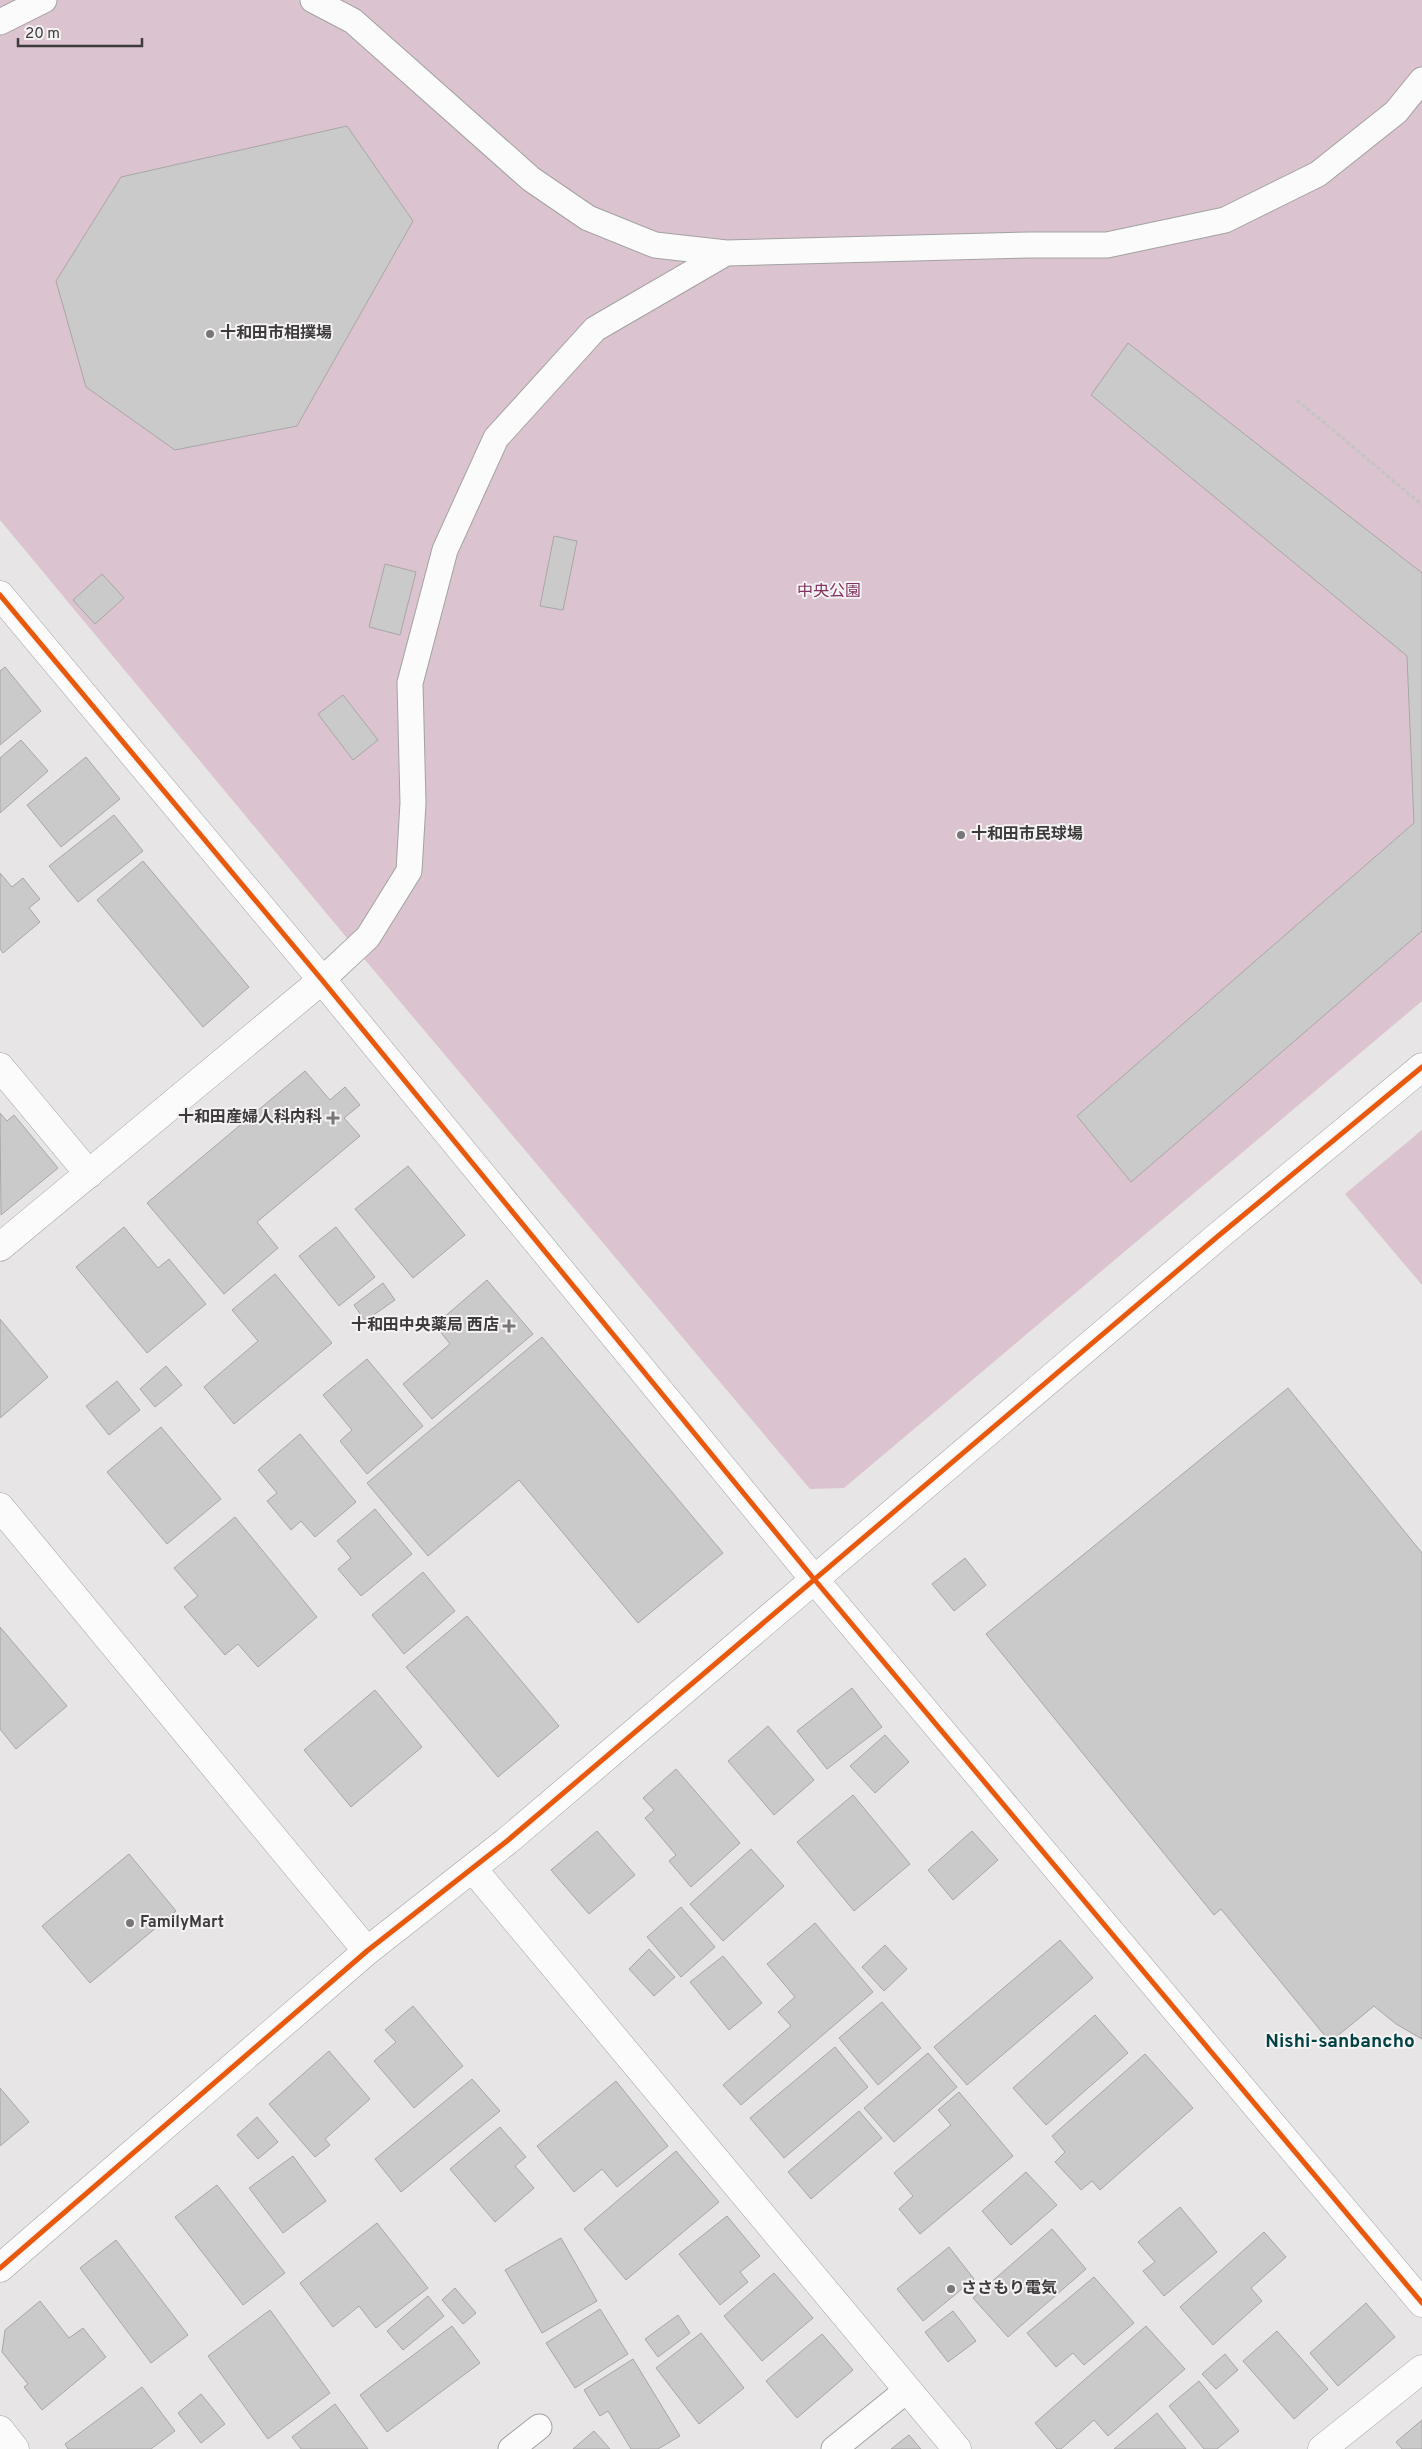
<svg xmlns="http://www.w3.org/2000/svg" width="1422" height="2449" font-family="Overpass,'Noto Sans JP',sans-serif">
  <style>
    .green { fill: #dbc3cf }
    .building { fill: #cbcaca; stroke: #a8a6a7 }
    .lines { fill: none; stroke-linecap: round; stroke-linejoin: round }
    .service-casing { stroke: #a3a2a2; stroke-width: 27 }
    .minor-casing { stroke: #a3a2a2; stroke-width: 29 }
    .tertiary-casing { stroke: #a3a2a2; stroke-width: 29 }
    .path { stroke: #c4c4c4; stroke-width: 3; stroke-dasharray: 4 2.5; stroke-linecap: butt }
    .service { stroke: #fbfbfb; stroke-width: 25 }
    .minor { stroke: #fbfbfb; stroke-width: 28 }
    .tertiary { stroke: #fbfbfb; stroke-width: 28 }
    .cycleway-casing { stroke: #f5f2f3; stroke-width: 8 }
    .cycleway { stroke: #e8590c; stroke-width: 5 }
    .poi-dot { fill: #787677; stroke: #f5f2f3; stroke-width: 2 }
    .labels { text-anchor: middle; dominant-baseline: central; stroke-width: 4; stroke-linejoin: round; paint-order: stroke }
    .poi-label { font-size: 16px; font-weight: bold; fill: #3c3a3b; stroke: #f5f2f3; text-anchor: start }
    .park-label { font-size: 16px; fill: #813562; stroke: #f5f2f3 }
    .quarter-label { font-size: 19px; font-weight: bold; fill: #004243; stroke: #f5f2f3 }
  </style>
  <rect width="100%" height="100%" fill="#e7e5e6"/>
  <!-- green -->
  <path class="green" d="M0,0H1422V1001L844,1488L810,1489L371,967L0,520Z
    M1422,1130V1285L1345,1194Z"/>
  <!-- building -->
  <path class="building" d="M347,126L413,221L297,426L175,450L86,387L56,281L121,177Z
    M1128,343L1422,573V931L1131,1182L1077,1116L1414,823L1407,656L1091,395Z
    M554,536L577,541L563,610L540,606Z
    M385,564L416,572L400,635L369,627Z
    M102,574L124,598L95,624L73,600Z
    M5,667L41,711L0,745V671Z
    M343,695L378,740L353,760L318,714Z
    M21,740L48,771L0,813V758Z
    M86,757L120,799L61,847L27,805Z
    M114,815L143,851L78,902L49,866Z
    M143,861L249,987L203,1027L97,900Z
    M0,873L12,887L23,878L40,899L29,908L40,922L3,953L0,949Z
    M305,1071L330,1100L345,1087L360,1105L344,1118L360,1136L257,1222L278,1248L224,1294L147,1203Z
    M0,1113L7,1121L14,1115L58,1168L1,1215Z
    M408,1166L465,1235L413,1278L355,1209Z
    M124,1227L158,1268L169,1259L206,1304L147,1353L76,1267Z
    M336,1227L375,1277L339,1306L299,1256Z
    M275,1274L332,1343L234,1424L204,1387L258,1341L232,1310Z
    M487,1280L533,1334L432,1419L403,1384L450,1344L435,1325Z
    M383,1283L395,1300L365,1321L354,1305Z
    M0,1319L48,1377L0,1418Z
    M542,1337L723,1553L638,1623L519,1480L428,1556L367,1483Z
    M367,1359L423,1426L367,1474L340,1441L352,1430L323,1395Z
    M166,1366L182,1385L155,1407L140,1389Z
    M117,1381L140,1410L109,1435L86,1406Z
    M1288,1388L1422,1553V2039L1396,2024L1374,2006L1330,2042L1221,1909L1214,1915L986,1634Z
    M161,1427L221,1499L167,1544L107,1472Z
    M300,1434L356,1502L315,1537L301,1521L291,1530L267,1501L277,1493L258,1470Z
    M375,1509L412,1554L361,1596L338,1569L351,1558L337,1541Z
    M235,1517L317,1617L258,1667L238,1644L225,1655L184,1607L198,1596L174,1568Z
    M965,1558L986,1585L954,1611L932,1584Z
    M423,1572L455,1611L404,1654L372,1615Z
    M467,1616L559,1726L498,1777L406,1667Z
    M0,1627L67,1706L16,1749L0,1729Z
    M852,1688L882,1727L827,1769L797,1731Z
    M375,1690L422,1747L351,1807L304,1750Z
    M768,1726L814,1780L774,1815L728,1761Z
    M885,1735L909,1762L875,1793L850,1766Z
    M676,1769L740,1843L691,1887L669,1861L676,1855L645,1818L654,1810L643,1798Z
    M853,1795L910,1864L854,1911L797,1842Z
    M597,1831L635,1875L589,1914L551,1870Z
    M972,1831L998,1860L953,1900L928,1870Z
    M751,1849L784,1886L723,1941L690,1904Z
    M129,1854L176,1911L90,1983L42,1926Z
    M681,1907L715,1947L681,1977L647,1937Z
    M815,1923L873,1992L741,2105L723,2085L791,2026L778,2012L795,1997L767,1964Z
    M1060,1940L1093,1978L967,2085L934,2047Z
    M885,1945L907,1969L884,1991L862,1967Z
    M649,1949L675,1977L654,1996L629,1969Z
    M723,1956L762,2003L729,2030L690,1982Z
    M882,2002L921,2048L878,2085L839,2038Z
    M413,2006L463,2066L414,2108L374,2061L396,2042L385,2030Z
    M1095,2015L1128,2053L1046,2125L1013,2088Z
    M835,2047L868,2087L784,2158L750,2118Z
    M329,2051L370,2099L325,2139L330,2145L315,2157L269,2104Z
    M928,2053L957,2087L894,2142L864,2108Z
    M1145,2054L1193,2108L1100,2190L1092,2181L1081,2190L1055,2162L1065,2152L1052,2136Z
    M472,2079L500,2111L401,2192L375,2159Z
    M616,2081L668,2146L617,2187L602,2169L574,2192L537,2146Z
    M0,2088L29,2122L0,2146Z
    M959,2092L1013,2156L920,2234L899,2209L913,2196L894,2173L951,2125L938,2110Z
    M859,2111L882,2138L811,2199L788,2172Z
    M257,2117L278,2142L258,2159L237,2135Z
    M500,2127L526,2157L515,2166L534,2188L495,2222L450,2169Z
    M676,2151L719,2202L626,2280L584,2229Z
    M293,2156L326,2201L283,2233L249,2188Z
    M1026,2172L1057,2205L1011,2245L982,2211Z
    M217,2185L285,2273L243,2305L175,2217Z
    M1180,2207L1217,2252L1164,2296L1143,2271L1155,2262L1138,2242Z
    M727,2216L760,2256L740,2272L748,2282L720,2305L679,2254Z
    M377,2223L428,2288L376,2328L359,2306L333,2327L300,2283Z
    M1052,2229L1086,2269L1008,2337L973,2298Z
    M1264,2232L1286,2257L1251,2288L1262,2301L1213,2345L1180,2307Z
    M561,2238L597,2301L542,2333L505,2270Z
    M116,2240L188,2335L151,2363L80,2268Z
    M949,2247L974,2279L923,2321L897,2289Z
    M774,2273L813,2318L762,2361L724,2316Z
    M1094,2277L1134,2323L1084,2365L1073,2353L1056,2367L1027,2333Z
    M455,2288L476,2313L463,2324L442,2300Z
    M428,2296L444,2316L403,2350L387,2331Z
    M40,2301L69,2338L83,2328L106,2357L42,2410L24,2387L28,2384L2,2352L5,2330Z
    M1366,2303L1395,2337L1338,2386L1310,2353Z
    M600,2309L628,2354L575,2388L546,2343Z
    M270,2310L330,2393L268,2439L208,2356Z
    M953,2311L976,2341L948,2362L925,2332Z
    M678,2315L690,2333L658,2357L645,2339Z
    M452,2326L480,2363L387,2432L360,2395Z
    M1146,2326L1185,2369L1108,2436L1094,2420L1061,2449H1057L1035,2423Z
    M1277,2331L1328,2389L1294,2419L1243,2361Z
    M701,2333L744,2388L699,2424L656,2368Z
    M822,2334L853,2370L797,2418L766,2381Z
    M1225,2354L1238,2370L1216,2389L1202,2374Z
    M633,2359L680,2436L658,2449H631L608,2411L600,2416L584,2390Z
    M1199,2381L1239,2431L1217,2449H1204L1169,2406Z
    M142,2387L175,2431L151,2449H68L65,2444Z
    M201,2394L225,2424L201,2443L178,2413Z
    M335,2404L368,2449H301L292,2437Z
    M1157,2413L1186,2449H1114Z
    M1422,2420V2449H1402L1396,2442Z
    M594,2431L610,2449H573Z
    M909,2435L921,2449H891Z"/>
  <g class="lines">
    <defs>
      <path id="service" d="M313,0L353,21L531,179L588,218L655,245L726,253L1030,245H1107L1225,220L1318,174L1396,112L1422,80
        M0,22L44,0
        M322,980L368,937L409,871L413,803L410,683L445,550L496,438L595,329L726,253
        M511,2449L539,2427
        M834,2449L907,2390"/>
      <path id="minor" d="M0,1067L89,1174
        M814,1579L1422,2303
        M0,2430L15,2449
        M1322,2449L1422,2369"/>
      <path id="tertiary" d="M0,595L322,980L814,1579
        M0,1247L322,980
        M0,1507L367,1951
        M473,1869L957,2449
        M0,2268L367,1951L507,1841L1217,1237L1422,1067"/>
    </defs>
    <!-- service casing -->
    <use href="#service" class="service-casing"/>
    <!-- minor casing -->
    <use href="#minor" class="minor-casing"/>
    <!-- tertiary casing -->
    <use href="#tertiary" class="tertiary-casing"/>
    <!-- path -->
    <path class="path" d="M1297,400L1422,505"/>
    <!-- service -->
    <use href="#service" class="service"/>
    <!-- minor -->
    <use href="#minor" class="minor"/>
    <!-- tertiary -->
    <use href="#tertiary" class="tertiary"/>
    <defs>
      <path id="cycleway" d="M0,595L322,980L814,1579L1422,2303
        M0,2268L367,1951L507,1841L1217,1237L1422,1067"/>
    </defs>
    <!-- cycleway casing -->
    <use href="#cycleway" class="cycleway-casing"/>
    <!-- cycleway -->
    <use href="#cycleway" class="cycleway"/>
  </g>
  <!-- markers -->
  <g class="poi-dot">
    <circle cx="210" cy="334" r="5"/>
    <circle cx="961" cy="835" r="5"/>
    <path d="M330.5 1110.5h5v5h5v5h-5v5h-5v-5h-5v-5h5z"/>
    <path d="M506.5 1318.5h5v5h5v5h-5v5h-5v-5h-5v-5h5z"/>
    <circle cx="130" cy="1923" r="5"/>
    <circle cx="951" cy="2289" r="5"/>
  </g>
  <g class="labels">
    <!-- poi labels -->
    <g class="poi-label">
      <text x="220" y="334">十和田市相撲場</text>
      <text x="971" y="835">十和田市民球場</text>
      <text x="322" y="1118" text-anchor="end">十和田産婦人科内科</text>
      <text x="499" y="1326" text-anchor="end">十和田中央薬局 西店</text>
      <text x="140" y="1923">FamilyMart</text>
      <text x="961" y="2289">ささもり電気</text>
    </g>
    <!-- park labels -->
    <g class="park-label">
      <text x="829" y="592">中央公園</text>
    </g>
    <!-- quarter labels -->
    <g class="quarter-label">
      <text x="1340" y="2042">Nishi-sanbancho</text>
    </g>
  </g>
  <!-- scale -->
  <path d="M18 38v8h124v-8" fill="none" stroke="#3c3a3b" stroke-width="2.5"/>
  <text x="25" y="38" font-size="15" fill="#3c3a3b" stroke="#f5f2f3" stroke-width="4" paint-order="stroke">20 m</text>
</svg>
